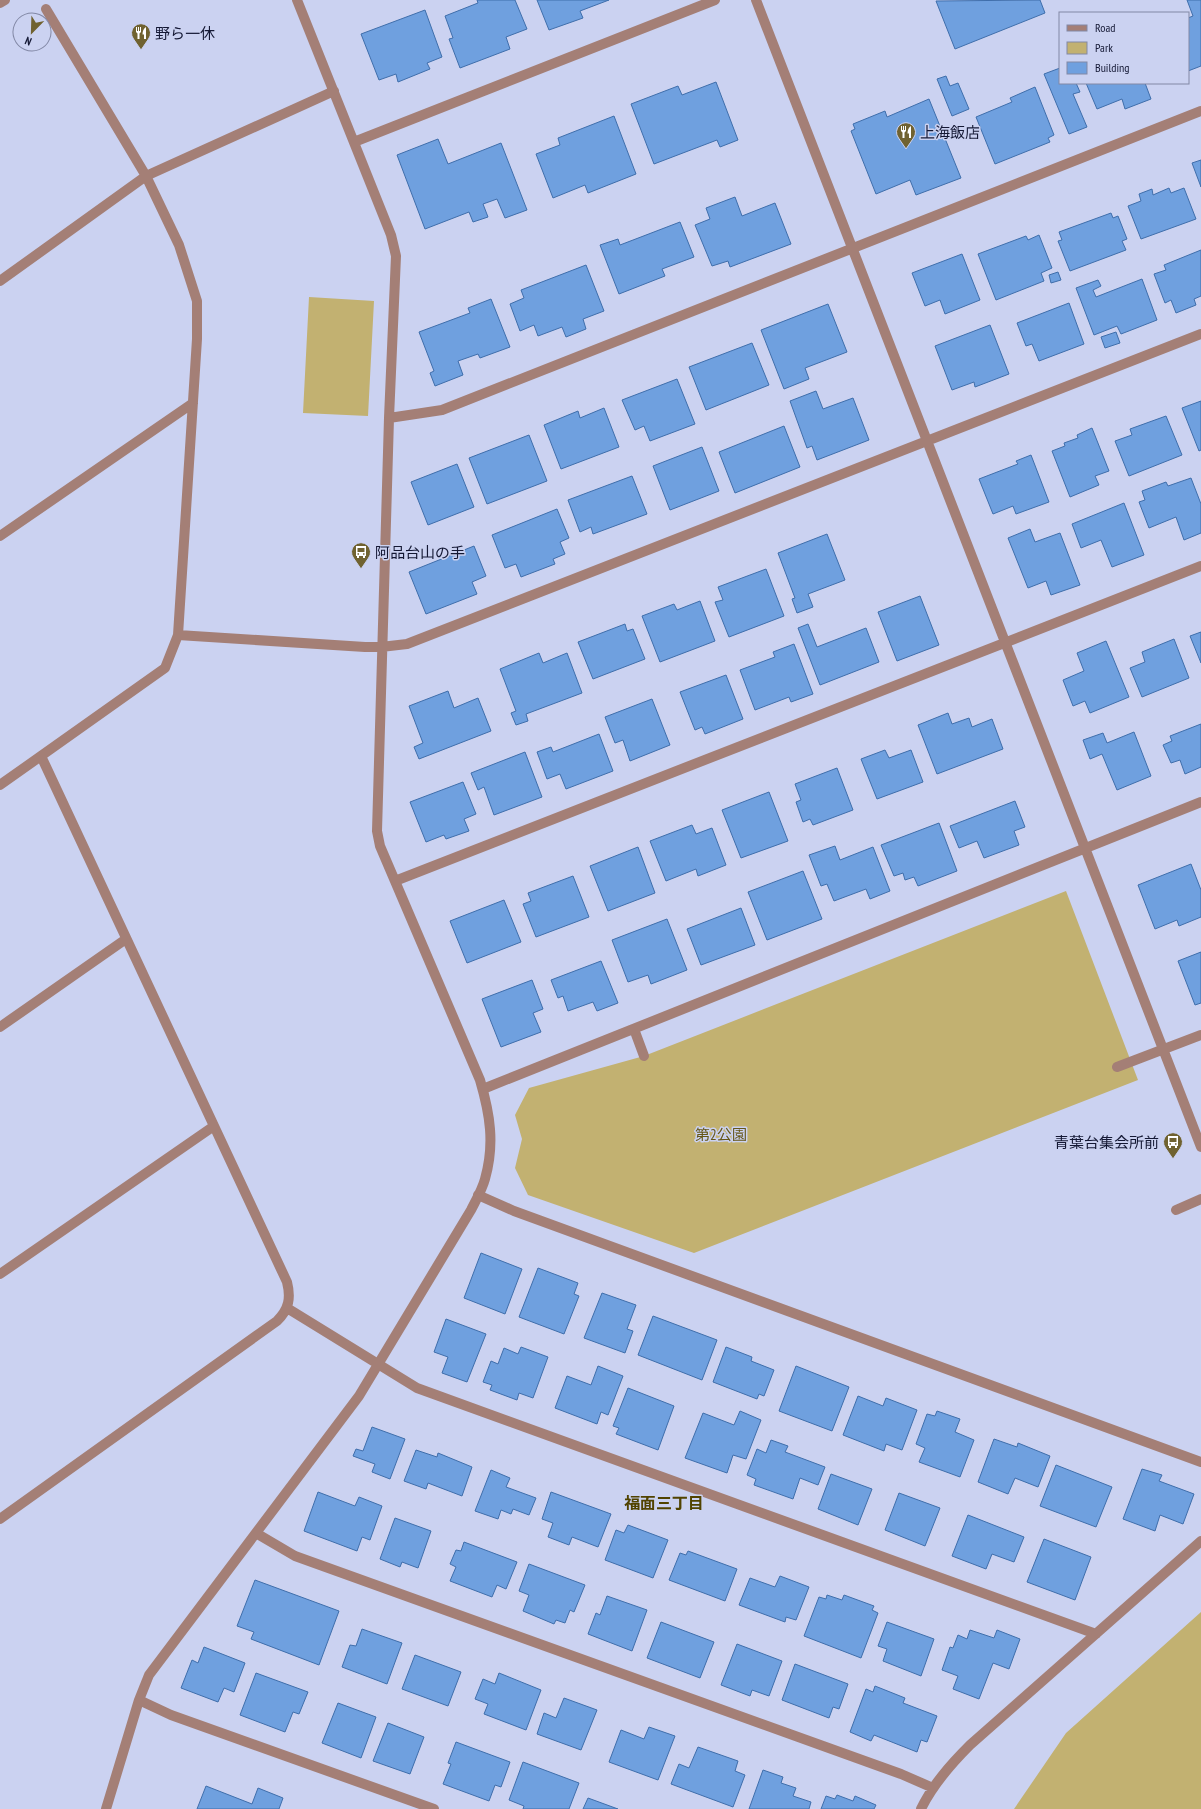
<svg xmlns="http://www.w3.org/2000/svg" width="1201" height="1809" font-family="'PT Sans Narrow','Noto Sans JP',sans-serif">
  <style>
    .green { fill: #c2b171 }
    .building { fill: #6fa0df; stroke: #3f6eab }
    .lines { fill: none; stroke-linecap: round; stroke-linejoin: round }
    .minor { stroke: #a47f76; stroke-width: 10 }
    .labels { text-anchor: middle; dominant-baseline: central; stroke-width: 3; stroke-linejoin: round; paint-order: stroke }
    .poi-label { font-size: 15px; fill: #141834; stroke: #cbd2f1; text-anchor: start }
    .park-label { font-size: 15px; fill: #655617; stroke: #cbd2f1 }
    .neighbourhood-label { font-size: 16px; font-weight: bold; fill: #514300; stroke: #cbd2f1 }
  </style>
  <rect width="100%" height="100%" fill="#cbd2f1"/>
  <!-- green -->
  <path class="green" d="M309,297L374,301L368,416L303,413Z
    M1066,891L1138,1080L694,1253L528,1195L515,1168L522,1139L515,1115L529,1088L644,1056Z
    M1201,1612V1809H1014L1066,1733Z"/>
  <!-- building -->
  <path class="building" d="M477,0H515L527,29L506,37L510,49L460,68L449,39L453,38L445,16L478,3Z
    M537,0H609L580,11L583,18L549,30Z
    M1040,0L1045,13L955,49L936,1Z
    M1187,0H1201V66L1188,71V18L1193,16Z
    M425,10L442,57L427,63L430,69L398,82L396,74L379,80L361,34Z
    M1060,68V83H1076L1080,92L1073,94L1087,127L1069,134L1044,74Z
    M946,76L950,86L958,83L969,109L952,116L937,79Z
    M716,82L738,140L720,147L717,140L654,164L631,104L678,86L682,95Z
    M1086,83H1145L1151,99L1125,109L1122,99L1097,109Z
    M1035,87L1054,135L1048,138L1050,142L995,164L976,117L1012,102L1010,98Z
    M929,99L961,178L916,195L910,180L876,194L851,131L855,129L853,124L885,111L887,117Z
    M614,116L636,174L588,193L585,185L553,198L536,154L560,145L558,138Z
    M438,139L448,164L501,143L527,210L505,218L497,199L483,204L488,217L473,222L469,212L425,229L397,155Z
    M1201,160V187L1192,163Z
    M1169,188L1171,193L1184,188L1196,219L1141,239L1128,206L1141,201L1139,194L1152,189L1153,195Z
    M735,197L742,216L775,203L791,244L730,267L728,261L712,266L695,225L710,219L706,208Z
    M1111,213L1113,218L1118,216L1127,239L1122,241L1126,250L1070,271L1058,241L1062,240L1059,232Z
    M680,222L694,257L662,269L665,276L619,294L600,245L618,239L620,245Z
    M1039,235L1052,268L1041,273L1044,281L996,300L978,254L1026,236L1028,240Z
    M1201,250V296L1194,299L1196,305L1176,313L1171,300L1165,303L1154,274L1166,270L1164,265Z
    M962,254L980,300L945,314L940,300L925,306L912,273Z
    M586,265L604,311L583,319L586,329L566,337L562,327L538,336L534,325L520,331L510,304L524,298L521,290Z
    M1058,272L1061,280L1051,283L1049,275Z
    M1142,279L1157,320L1121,334L1117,326L1094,335L1076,288L1098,280L1101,286L1093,290L1096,297Z
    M491,299L510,347L480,358L478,354L458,361L463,375L435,386L430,373L434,371L419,332L470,313L468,308Z
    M1069,303L1084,344L1039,361L1032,344L1026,346L1017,323Z
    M828,304L847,352L805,368L809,379L784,389L761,330Z
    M990,325L1009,374L975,387L974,382L952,390L935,346Z
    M1116,332L1120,343L1105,348L1101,337Z
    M752,343L769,385L706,410L689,367Z
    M677,379L695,424L650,441L644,426L635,430L622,400Z
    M816,391L823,409L853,398L869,440L817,460L812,446L807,448L790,401Z
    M1201,401V450L1199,451L1182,408Z
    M604,408L619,447L561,469L544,425L578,411L580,418Z
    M1166,416L1182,455L1129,476L1115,441L1132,435L1130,429Z
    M784,426L800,467L735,493L719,452Z
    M1092,428L1109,471L1095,476L1099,485L1070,497L1052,451L1065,446L1064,443L1078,438L1077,435Z
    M529,435L547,481L487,504L469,458Z
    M702,447L719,491L670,510L653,466Z
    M1031,455L1049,502L1016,514L1013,506L993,514L979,479L1018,464L1016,461Z
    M457,464L474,507L428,525L411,482Z
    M632,476L647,514L593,534L591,527L580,532L568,500Z
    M1191,478L1201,504V533L1184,540L1176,517L1149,528L1139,502L1145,500L1142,491L1166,482L1168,486Z
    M1124,503L1144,555L1112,567L1101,540L1081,548L1072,524Z
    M557,509L569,538L560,542L565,554L553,559L555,564L521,577L516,564L505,568L492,535Z
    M1030,529L1035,542L1060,533L1080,585L1051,595L1046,581L1028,588L1008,538Z
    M827,534L845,580L808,594L813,607L797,613L792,599L795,598L778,553Z
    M474,546L486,576L472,582L477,594L426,614L409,572Z
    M766,569L784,616L729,637L715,602L723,600L718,587Z
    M920,596L939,645L897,661L878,612Z
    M700,601L715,641L660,662L642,616L674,604L677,610Z
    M625,624L627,631L633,629L645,659L593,679L578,642Z
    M808,624L817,647L866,628L879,662L820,685L798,628Z
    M1201,632V663L1190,636Z
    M1174,639L1189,678L1142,697L1130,668L1145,662L1142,652Z
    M1106,641L1129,697L1090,713L1085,701L1073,706L1063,680L1084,671L1077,653Z
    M794,644L813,694L791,702L789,697L755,710L740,670L775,657L773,652Z
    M539,653L543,663L567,653L582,693L526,714L528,721L516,725L511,713L516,711L500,669Z
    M726,675L743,719L705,734L702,727L695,730L680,692Z
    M448,691L454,708L478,698L491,731L419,759L414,747L423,743L409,706Z
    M652,699L670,745L630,761L623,740L615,743L605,717Z
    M948,713L952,724L969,718L972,727L992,719L1003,749L937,774L918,725Z
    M1201,724V767L1185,774L1180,760L1171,763L1163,745L1172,741L1170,736Z
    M1134,732L1151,776L1117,790L1102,754L1090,759L1083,740L1103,733L1107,743Z
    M599,734L613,771L566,789L560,774L547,779L537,752L551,747L553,752Z
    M885,750L889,758L911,750L923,782L877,799L861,759Z
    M525,752L542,797L494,815L484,787L478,790L471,773Z
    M837,768L853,810L813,825L810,819L803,822L796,802L801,800L795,784Z
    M463,782L476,814L464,819L469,831L446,839L444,835L426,842L410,802Z
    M769,792L788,841L741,858L722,810Z
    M1015,801L1025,827L1014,831L1019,845L984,858L977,841L959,848L950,826Z
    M939,823L957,871L918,886L914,877L905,880L903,873L894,876L881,845Z
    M692,825L696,834L712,828L726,865L698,876L696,869L666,881L650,841Z
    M835,846L840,860L873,847L890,891L870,899L866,889L834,901L827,884L821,886L809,855Z
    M638,847L655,893L608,911L590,866Z
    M1191,864L1201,890V917L1179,926L1177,920L1155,929L1138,885Z
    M803,871L822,919L767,940L748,892Z
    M573,876L589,917L536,937L523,904L531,901L528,893Z
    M504,900L521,942L467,963L450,921Z
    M741,908L755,945L701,965L687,929Z
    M667,919L687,970L651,984L648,975L628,982L612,940Z
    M1201,952V1003L1195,1005L1178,961Z
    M601,961L618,1003L597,1011L593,1002L568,1011L563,996L558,998L551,980Z
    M532,980L543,1009L533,1013L541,1032L501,1047L482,999Z
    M481,1253L522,1269L505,1314L464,1298Z
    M538,1268L578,1283L574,1294L579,1296L564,1334L519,1317Z
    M602,1293L636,1305L627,1329L633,1331L625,1353L584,1338Z
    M653,1316L717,1340L702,1380L638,1355Z
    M446,1319L486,1334L467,1382L442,1373L448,1357L434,1352Z
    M521,1347L548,1357L533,1398L519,1393L517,1400L490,1390L492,1385L483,1382L491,1361L498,1364L504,1348L518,1354Z
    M726,1347L752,1357L751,1361L774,1370L764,1396L759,1394L757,1399L713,1382Z
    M598,1366L623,1376L608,1415L601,1412L597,1424L555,1408L567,1376L591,1385Z
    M796,1366L849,1387L832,1431L779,1411Z
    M628,1388L674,1406L658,1450L616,1434L619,1428L613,1426Z
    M858,1396L883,1406L886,1398L917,1410L902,1450L886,1444L884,1451L843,1435Z
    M740,1411L761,1420L746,1459L733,1455L727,1473L685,1458L703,1413L734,1425Z
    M937,1411L960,1419L955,1432L974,1440L960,1477L919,1462L925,1448L916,1444L927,1414L935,1416Z
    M372,1427L405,1439L390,1479L372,1472L375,1464L353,1456L356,1449L363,1451Z
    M994,1439L1017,1447L1018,1443L1050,1456L1038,1487L1015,1478L1008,1494L978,1482Z
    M771,1440L788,1446L785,1452L825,1467L818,1485L800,1478L793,1499L754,1485L756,1479L747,1475L757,1449L766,1453Z
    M416,1450L437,1457L438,1453L472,1467L462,1496L428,1483L426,1489L404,1481Z
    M1056,1465L1112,1487L1096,1527L1040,1506Z
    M1142,1469L1162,1475L1159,1481L1194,1494L1183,1524L1160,1515L1155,1531L1123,1519Z
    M491,1470L510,1478L506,1487L536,1498L529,1515L513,1509L511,1514L501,1510L498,1519L475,1511Z
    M831,1474L872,1489L858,1525L818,1509Z
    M318,1492L355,1506L359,1497L382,1506L370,1540L362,1537L357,1551L304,1531Z
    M551,1492L611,1514L598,1547L572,1537L569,1545L548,1537L553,1523L542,1519Z
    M899,1493L940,1508L925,1546L885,1530Z
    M968,1515L1024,1537L1014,1562L992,1554L986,1569L952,1556Z
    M395,1518L431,1531L418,1568L402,1562L400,1567L380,1559Z
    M628,1525L668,1540L653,1578L605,1560L616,1530L624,1533Z
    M1044,1539L1091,1557L1075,1600L1027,1582Z
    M464,1542L517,1562L506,1589L497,1585L492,1597L450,1581L456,1567L450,1564L456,1550L461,1551Z
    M688,1551L737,1569L725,1601L669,1580L680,1553L686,1555Z
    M529,1564L585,1585L574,1612L570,1610L565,1623L556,1620L554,1624L523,1611L529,1595L519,1591Z
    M780,1576L809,1587L796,1620L786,1617L785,1622L739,1605L750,1578L775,1587Z
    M255,1580L339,1611L319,1665L251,1639L254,1632L237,1626Z
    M827,1595L842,1600L844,1595L874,1606L872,1610L878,1613L861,1658L804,1636L819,1597L826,1599Z
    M607,1596L647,1610L632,1651L588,1634L596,1613L600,1615Z
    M661,1622L714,1642L700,1678L647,1658Z
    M887,1622L934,1639L921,1676L883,1661L887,1649L878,1646Z
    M362,1629L402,1643L387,1684L342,1667L350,1645L356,1646Z
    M970,1630L994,1638L997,1630L1020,1639L1009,1669L993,1663L979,1699L953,1689L958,1676L942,1670L950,1647L953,1648L958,1635L967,1639Z
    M737,1644L782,1661L769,1696L752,1690L750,1696L721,1685Z
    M204,1647L245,1663L234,1692L224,1688L218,1702L181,1688L192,1660L198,1663Z
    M415,1655L461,1672L448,1706L402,1689Z
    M795,1664L848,1684L839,1709L833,1707L829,1718L782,1700Z
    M256,1673L308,1692L299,1714L293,1712L285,1732L240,1715Z
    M499,1673L541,1690L526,1730L484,1714L488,1704L475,1699L483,1679L495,1684Z
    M875,1686L905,1698L903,1703L937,1716L927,1742L921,1740L917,1752L874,1735L871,1741L850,1732L866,1689L873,1692Z
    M564,1698L597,1710L581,1750L537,1734L544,1713L556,1718Z
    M338,1703L376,1717L361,1758L322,1743Z
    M388,1723L424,1737L410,1774L373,1761Z
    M649,1727L675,1736L658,1780L609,1762L621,1730L644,1739Z
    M456,1742L510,1762L501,1787L495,1785L489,1801L443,1784L451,1764L448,1763Z
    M698,1747L738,1761L735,1771L745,1775L733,1807L671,1784L679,1764L689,1768Z
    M523,1762L579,1783L569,1809H523L524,1806L509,1800Z
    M763,1770L783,1777L781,1783L796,1788L793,1796L811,1802L809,1809H749Z
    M206,1786L252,1804L258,1788L283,1798L279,1809H197Z
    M837,1795L853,1801L855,1796L876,1805L874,1809H821L826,1796L835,1799Z
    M588,1798L618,1809H583Z"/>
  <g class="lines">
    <!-- minor -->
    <path class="minor" d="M756,0L1201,1147
      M0,3L5,0
      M354,142L715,0
      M0,281L146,176L334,91
      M389,418L442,410L1201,111
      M0,536L193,403
      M178,635L365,647H381L407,644L1201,334
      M0,785L165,668L178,635L197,339V301L179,245L146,176L46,9
      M395,881L1201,566
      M0,1027L126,939
      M634,1029L644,1056
      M1117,1067L1201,1035
      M483,1089L1201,802
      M478,1195L514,1211L1201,1462
      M1176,1210L1201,1199
      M0,1274L214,1126
      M287,1308L417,1388L1096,1634
      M0,1519L277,1321C289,1309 291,1298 287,1282L41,756
      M256,1533L295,1556L901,1774L933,1788
      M139,1700L171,1715L434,1809
      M106,1809L139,1700L149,1675L359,1396L471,1210C476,1200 482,1190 485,1179C495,1144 490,1114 480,1080L380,846L377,831L389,418L396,256L391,235L297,0
      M921,1809C933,1784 951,1764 970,1745L1201,1541"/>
  </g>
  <!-- icons -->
  <defs>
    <symbol id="restaurant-pin" viewBox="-11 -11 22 30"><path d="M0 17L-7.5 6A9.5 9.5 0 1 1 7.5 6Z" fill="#706230" stroke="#cbd2f1"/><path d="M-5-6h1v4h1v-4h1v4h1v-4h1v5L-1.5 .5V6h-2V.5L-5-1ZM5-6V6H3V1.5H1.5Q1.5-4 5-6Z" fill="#fff"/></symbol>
    <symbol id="bus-pin" viewBox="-11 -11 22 30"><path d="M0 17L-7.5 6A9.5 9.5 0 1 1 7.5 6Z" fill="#706230" stroke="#cbd2f1"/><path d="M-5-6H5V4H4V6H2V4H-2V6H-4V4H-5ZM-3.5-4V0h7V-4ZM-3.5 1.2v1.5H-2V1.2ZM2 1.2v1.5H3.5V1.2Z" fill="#fff"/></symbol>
  </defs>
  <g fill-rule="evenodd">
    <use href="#restaurant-pin" x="130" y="22" width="22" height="30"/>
    <use href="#restaurant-pin" x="895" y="121" width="22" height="30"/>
    <use href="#bus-pin" x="350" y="541" width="22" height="30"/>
    <use href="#bus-pin" x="1162" y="1131" width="22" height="30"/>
  </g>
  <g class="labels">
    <!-- poi labels -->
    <g class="poi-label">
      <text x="155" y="33">野ら一休</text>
      <text x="920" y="132">上海飯店</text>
      <text x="375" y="552">阿品台山の手</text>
      <text x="1159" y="1142" text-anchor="end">青葉台集会所前</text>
    </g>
    <!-- park labels -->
    <g class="park-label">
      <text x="721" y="1134">第2公園</text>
    </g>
    <!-- neighbourhood labels -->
    <g class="neighbourhood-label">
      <text x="664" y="1503">福面三丁目</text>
    </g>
  </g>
  <!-- legend -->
  <rect x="1059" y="12" width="130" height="72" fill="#cbd2f1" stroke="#8288a5"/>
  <rect x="1067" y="25" width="20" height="6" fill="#a47f76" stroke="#8288a5"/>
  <text x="1095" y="32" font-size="12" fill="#141834">Road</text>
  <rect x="1067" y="42" width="20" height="12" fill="#c2b171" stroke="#8288a5"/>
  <text x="1095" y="52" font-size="12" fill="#141834">Park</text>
  <rect x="1067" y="62" width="20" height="12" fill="#6fa0df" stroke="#8288a5"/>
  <text x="1095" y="72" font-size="12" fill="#141834">Building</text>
  <!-- north arrow -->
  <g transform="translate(32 32) rotate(203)"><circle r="19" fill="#cbd2f1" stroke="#8288a5"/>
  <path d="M0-3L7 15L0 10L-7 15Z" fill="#706230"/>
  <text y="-6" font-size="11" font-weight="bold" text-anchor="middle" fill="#141834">N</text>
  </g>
</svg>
